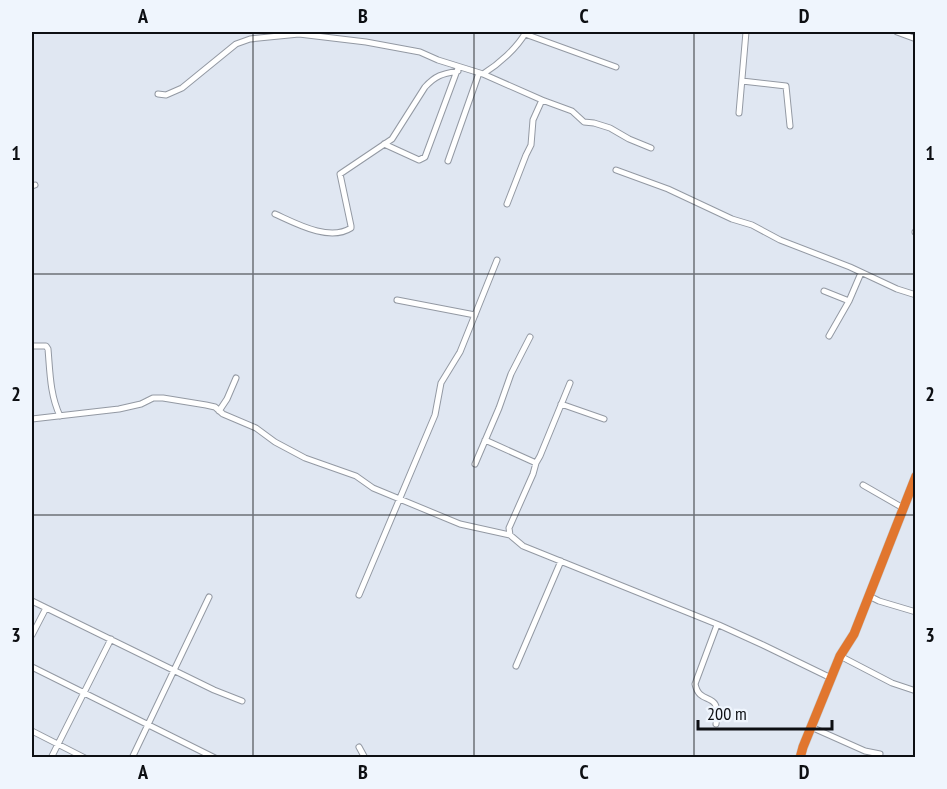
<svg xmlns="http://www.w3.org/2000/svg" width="947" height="789" font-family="'PT Sans Narrow',sans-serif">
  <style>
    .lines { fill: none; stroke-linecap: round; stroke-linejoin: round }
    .street-casing { stroke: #9399a3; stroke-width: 7 }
    .highway-casing { stroke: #c5c5c6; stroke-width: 10 }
    .street { stroke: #fff; stroke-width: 5 }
    .highway { stroke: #e1762e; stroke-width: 9 }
    .grid { fill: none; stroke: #0d0f13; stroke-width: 1.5; stroke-opacity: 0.55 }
    .neatline { fill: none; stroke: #0d0f13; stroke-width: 2 }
    .grid-label { font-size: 20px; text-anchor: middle; font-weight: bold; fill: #0d0f13 }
  </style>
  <rect width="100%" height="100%" fill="#e0e7f2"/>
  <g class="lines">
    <defs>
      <path id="street" d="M897,32L916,39
        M525,34L616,67
        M483,74L542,100L533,120L531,145L526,155L507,204
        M742,81L786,86L790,126
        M158,94L166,95L182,88L236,44L250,39L299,34L366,42L420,52L438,60L483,74C499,64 517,48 526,32
        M542,100L572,111L584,122L594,123L610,128L629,139L651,148
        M739,113L746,32
        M384,144L419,160L425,157L458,68
        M448,161L479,73
        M616,170L668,189L732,219L752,225L780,240L850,267L897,289L916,295
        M32,186L35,185
        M275,214C295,223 329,242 351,228V226L340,174L392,139L425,87C436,75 442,74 458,71
        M915,232H916
        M824,291L849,301
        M397,300L475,315
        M829,336L849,301L861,273
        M32,346H46L48,349C50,372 50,395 60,416
        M561,404L604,419
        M219,411L227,399L236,378
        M32,419L119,409L141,404L153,398H163L206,405L215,407L223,414L256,428L275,442L305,458L356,476L373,488L460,524L510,535L523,546L719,625L763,645L831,678
        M485,440L536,463L533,474L509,528L510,535
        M536,463L540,456L570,383
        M475,464L499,408L511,374L530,337
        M863,485L903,508
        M359,595L435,415L441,383L460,352L497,260
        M869,596L879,601L916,612
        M32,601L214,690L242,701
        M32,635L46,608
        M840,656L892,683L916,691
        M516,666L561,561
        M32,667L215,758
        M716,724C722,688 700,708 695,684L717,625
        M811,727L865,751L880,754
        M32,731L85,758
        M359,747L365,758
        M51,758L111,639
        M132,758L209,597"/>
      <path id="highway" d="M800,758L803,747L840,656L854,634L916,476"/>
    </defs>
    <!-- street casing -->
    <use href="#street" class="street-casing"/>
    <!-- highway casing -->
    <use href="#highway" class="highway-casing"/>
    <!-- street -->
    <use href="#street" class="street"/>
    <!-- highway -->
    <use href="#highway" class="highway"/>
  </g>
  <!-- grid -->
  <path class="grid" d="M253,32V758M474,32V758M694,32V758M32,274H916M32,515H916"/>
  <!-- border -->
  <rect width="947" height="789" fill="none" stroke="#eff5fd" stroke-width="66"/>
  <!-- scale -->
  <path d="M698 720v9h134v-9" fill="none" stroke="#0d0f13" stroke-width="3"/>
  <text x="707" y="720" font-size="18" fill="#0d0f13" stroke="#eff5fd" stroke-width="4.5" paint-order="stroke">200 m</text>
  <rect x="33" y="33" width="881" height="723" class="neatline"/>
  <g class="grid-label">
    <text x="143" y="23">A</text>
    <text x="363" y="23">B</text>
    <text x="584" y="23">C</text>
    <text x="804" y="23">D</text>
    <text x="16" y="160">1</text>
    <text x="930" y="160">1</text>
    <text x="16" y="401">2</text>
    <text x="930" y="401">2</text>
    <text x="16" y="642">3</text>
    <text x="930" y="642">3</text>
    <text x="143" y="779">A</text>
    <text x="363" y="779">B</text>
    <text x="584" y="779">C</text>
    <text x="804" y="779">D</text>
  </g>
</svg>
